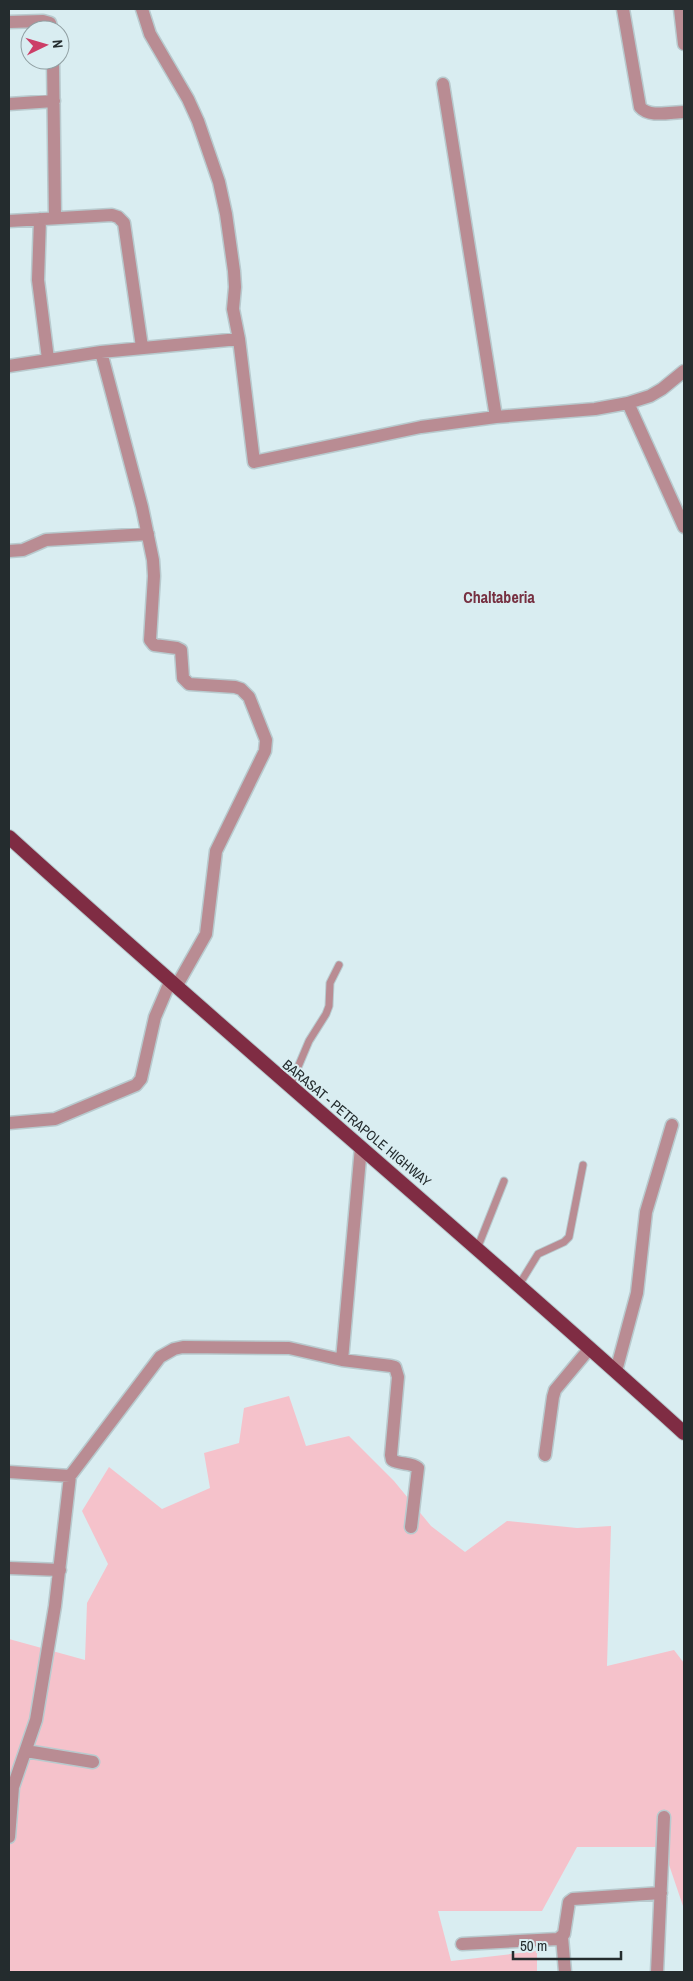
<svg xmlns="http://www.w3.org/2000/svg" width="693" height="1981" font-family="'Archivo Narrow',sans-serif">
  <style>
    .grass { fill: #f5c2cb }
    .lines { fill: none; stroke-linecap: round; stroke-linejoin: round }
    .service-casing { stroke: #b8cace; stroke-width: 9 }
    .minor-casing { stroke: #b8cace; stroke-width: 15 }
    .trunk-casing { stroke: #b8cace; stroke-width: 16 }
    .service { stroke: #b98c93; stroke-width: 7 }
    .minor { stroke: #b98c93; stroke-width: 12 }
    .trunk { stroke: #7f2c43; stroke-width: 14 }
    .labels { text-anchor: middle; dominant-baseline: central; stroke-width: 4; stroke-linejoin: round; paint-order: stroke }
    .street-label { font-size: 14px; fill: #242c2e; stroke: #d9edf1 }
    .quarter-label { font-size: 16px; font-weight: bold; fill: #763041; stroke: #d9edf1 }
  </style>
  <rect width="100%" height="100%" fill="#d9edf1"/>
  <!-- grass -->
  <path class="grass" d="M289,1396L306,1446L349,1436L394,1481L431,1526L465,1552L507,1521L577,1528L611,1526L607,1666L674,1650L684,1663V1909L663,1847H577L542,1911H438L451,1961L537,1951V1972H9V1639L85,1660L87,1603L108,1564L82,1511L109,1467L162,1509L210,1488L204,1453L239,1443L244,1408Z"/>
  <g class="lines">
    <defs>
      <path id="service" d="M290,1086L309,1041L326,1014L329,1006L330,983L339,965
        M477,1249L504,1181
        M519,1285L538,1254L564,1242L569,1237L583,1165"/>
      <path id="minor" d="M142,9L150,34L188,99L198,121L219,182L226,214L234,271L235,287L233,309L239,339L254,462L421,427L496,417L595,409L628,403L650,396L662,389L684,371
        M623,9L640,107C649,118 671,112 684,112
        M680,9L684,44
        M9,22L43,21L50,23L52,30
        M53,60L55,218
        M443,84L496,417
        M9,104L54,101
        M40,219L38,280L48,359
        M9,221L112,215L118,217L124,223L142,347
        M101,352L142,507L153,560L154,576L150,640L154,645L177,648L181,650L183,678L189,684L235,687L241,689L249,697L266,740L265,751L216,851L206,934L176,987
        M9,366L101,352L239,339
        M628,403L684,527
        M9,551L23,550L46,540L148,534
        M9,1123L55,1119L136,1085L141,1079L155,1017L170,982
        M342,1360L391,1366L395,1367L398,1377L391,1455L392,1460C400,1465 411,1462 418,1468L411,1527
        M616,1371L637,1293L646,1212L672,1125
        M545,1455L553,1397L555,1390L590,1348
        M9,1472L70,1476
        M9,1568L60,1570
        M26,1751L93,1762
        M9,1837L13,1787L36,1720L55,1606L70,1476L160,1357L174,1349L183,1347L289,1348L342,1360L361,1147
        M562,1937L565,1972
        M462,1944L558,1939L564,1934L569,1902L573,1899L661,1893
        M657,1972L664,1817"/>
      <path id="trunk" d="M9,837C231,1039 462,1231 684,1433"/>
    </defs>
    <!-- service casing -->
    <use href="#service" class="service-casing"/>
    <!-- minor casing -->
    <use href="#minor" class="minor-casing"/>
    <!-- trunk casing -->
    <use href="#trunk" class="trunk-casing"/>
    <!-- service -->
    <use href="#service" class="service"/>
    <!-- minor -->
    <use href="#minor" class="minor"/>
    <!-- trunk -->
    <use href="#trunk" class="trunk"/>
  </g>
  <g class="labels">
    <!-- street labels -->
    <g class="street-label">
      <text transform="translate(357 1123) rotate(40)">BARASAT - PETRAPOLE HIGHWAY</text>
    </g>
    <!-- quarter labels -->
    <g class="quarter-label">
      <text x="499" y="597">Chaltaberia</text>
    </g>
  </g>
  <!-- border -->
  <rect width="693" height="1981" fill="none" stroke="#242c2e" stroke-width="20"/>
  <!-- north arrow -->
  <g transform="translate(45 45) rotate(85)"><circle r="24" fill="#d9edf1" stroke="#91a0a3"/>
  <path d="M0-4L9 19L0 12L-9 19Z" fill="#cc3e67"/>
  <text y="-8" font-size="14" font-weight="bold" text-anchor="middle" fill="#242c2e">N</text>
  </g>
  <!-- scale -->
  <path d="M513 1951v8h108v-8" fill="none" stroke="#242c2e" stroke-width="2.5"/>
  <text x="520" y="1951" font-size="15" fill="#242c2e" stroke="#d9edf1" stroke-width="4" paint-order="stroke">50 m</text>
</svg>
